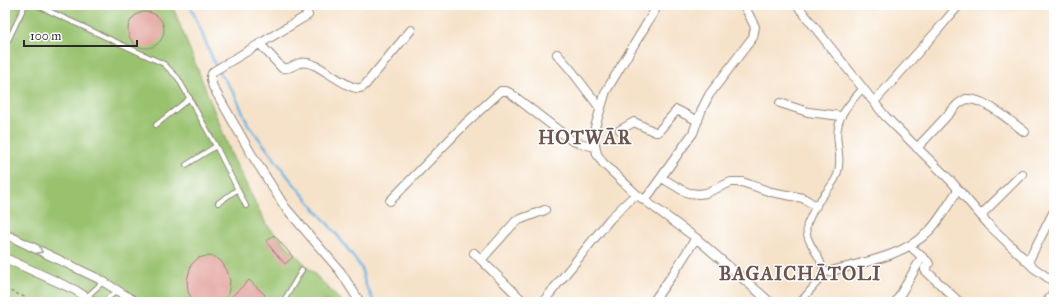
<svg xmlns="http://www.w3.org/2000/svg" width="1059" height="307" font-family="'IM FELL Great Primer',serif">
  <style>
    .park { fill: #99c26e; stroke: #62764c }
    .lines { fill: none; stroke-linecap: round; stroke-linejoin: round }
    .stream { stroke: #6bb5e4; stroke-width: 2.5 }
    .building { fill: #e19c96 }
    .service-casing { stroke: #90867a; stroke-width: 6 }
    .pedestrian-casing { stroke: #90867a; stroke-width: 8 }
    .minor-casing { stroke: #90867a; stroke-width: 10 }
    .path { stroke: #90867a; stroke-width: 1.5; stroke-dasharray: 3 3; stroke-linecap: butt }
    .service { stroke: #fff; stroke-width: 4 }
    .pedestrian { stroke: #fff; stroke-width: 6 }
    .minor { stroke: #fff; stroke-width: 8 }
    .oneway { stroke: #a0a0a0 }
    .labels { text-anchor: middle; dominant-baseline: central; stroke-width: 3; stroke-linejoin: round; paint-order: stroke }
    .district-label { font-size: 19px; font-weight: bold; letter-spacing: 1px; fill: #6b5350; stroke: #fff }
  </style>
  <rect width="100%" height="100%" fill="#fff"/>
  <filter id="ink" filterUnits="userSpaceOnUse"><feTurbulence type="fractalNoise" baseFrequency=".025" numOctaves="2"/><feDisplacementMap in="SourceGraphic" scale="8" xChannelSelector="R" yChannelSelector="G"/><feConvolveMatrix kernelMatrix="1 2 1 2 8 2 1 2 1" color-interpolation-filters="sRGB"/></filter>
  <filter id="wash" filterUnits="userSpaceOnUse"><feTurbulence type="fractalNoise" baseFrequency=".012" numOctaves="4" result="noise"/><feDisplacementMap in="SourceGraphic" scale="16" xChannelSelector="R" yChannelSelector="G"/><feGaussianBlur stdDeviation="0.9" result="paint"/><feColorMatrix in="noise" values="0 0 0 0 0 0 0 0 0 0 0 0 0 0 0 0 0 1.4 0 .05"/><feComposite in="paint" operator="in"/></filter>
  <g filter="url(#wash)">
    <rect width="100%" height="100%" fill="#f6e2c9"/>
    <!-- park -->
    <path class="park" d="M5,5H172L233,158L266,224L342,302H5Z"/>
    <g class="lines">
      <!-- stream -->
      <path class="stream" d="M190,5L217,69L234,93L248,124L289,178L338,236L361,267L365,283L374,302"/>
    </g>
    <g id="blocks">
      <!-- building -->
      <path class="building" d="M128 30a18 18 0 1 1 36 0a18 18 0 1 1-36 0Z
        M274,235L293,257L285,264L266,242Z
        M207,256L215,257L221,261L227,270L230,281L229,290L227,297L223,302H194L188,292L187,280L191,265L198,258Z
        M249,280L265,295L258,302H226Z"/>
    </g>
  </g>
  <g filter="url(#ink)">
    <use href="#blocks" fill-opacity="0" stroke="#90867a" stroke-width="1"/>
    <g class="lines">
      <defs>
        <path id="service" d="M36,5L164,64L178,78L216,146L246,206
          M5,47L25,5
          M156,125L190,98
          M186,165L216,146
          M218,203L238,189
          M81,302L103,282
          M103,302L117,291
          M283,302L302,270"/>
        <path id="pedestrian" d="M800,302L822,277C828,259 802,244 807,224C811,216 814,207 820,200C826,191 834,184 837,175C841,165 839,154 838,144C834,119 847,106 863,88"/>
        <path id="minor" d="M658,5L606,91L595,127L594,139L597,154L603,163L636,194L696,238L770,302
          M797,5L885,116L951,181L989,225L1034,268L1054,282
          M308,15L214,71C209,76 211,81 213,87L252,155L285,207L340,271L360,302
          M260,44L282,68C294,71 296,57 314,65C324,69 348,88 357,88C360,89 363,87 365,85L411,30
          M557,54L571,70L600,108
          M874,102L936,32L959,5
          M780,103L808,112L841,116
          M620,130L634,122L655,132H658L677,110L698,121
          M917,148L958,104L966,99C985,98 1010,121 1025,132
          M662,178L682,190L689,193L699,194L706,193L731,182H742L771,192L803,198L816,206
          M645,200L693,133L702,109L709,95L753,37L755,27L744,5
          M390,201L466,123L501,91H506L510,93L571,140L579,143L595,147
          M981,215L1022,174
          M5,234L99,279L136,302
          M910,246L928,262L929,264L925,268V270L959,302
          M474,253L524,302
          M5,258L75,290L94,302
          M481,260L516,221L545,210
          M1028,262L1054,211
          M823,273C859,263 903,258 930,230C941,218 949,203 958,190
          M543,302L610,219L636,194
          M653,302L673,274L696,238
          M896,302L922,257
          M1047,302L1054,291"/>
      </defs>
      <!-- service casing -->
      <use href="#service" class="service-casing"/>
      <!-- pedestrian casing -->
      <use href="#pedestrian" class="pedestrian-casing"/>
      <!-- minor casing -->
      <use href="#minor" class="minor-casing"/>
      <!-- path -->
      <path class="path" d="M5,289L27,298"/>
      <!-- service -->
      <use href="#service" class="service"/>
      <!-- pedestrian -->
      <use href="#pedestrian" class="pedestrian"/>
      <!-- minor -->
      <use href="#minor" class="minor"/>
    </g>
    <!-- one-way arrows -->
    <defs><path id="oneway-chevron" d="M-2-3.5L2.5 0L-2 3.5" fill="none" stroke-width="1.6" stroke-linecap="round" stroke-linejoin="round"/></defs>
    <use class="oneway" href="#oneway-chevron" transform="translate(40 251) rotate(26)"/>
  </g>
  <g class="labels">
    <!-- district labels -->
    <g class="district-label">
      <text x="585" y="137">HOTWĀR</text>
      <text x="800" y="273">BAGAICHĀTOLI</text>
    </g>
  </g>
  <!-- margin -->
  <rect width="1059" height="307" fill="none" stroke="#fff" stroke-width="20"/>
  <!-- scale -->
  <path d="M24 40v6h113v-6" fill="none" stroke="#2b2b2b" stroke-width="2"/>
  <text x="30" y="40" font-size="12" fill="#2b2b2b" stroke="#ffffff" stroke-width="3" paint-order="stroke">100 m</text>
</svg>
